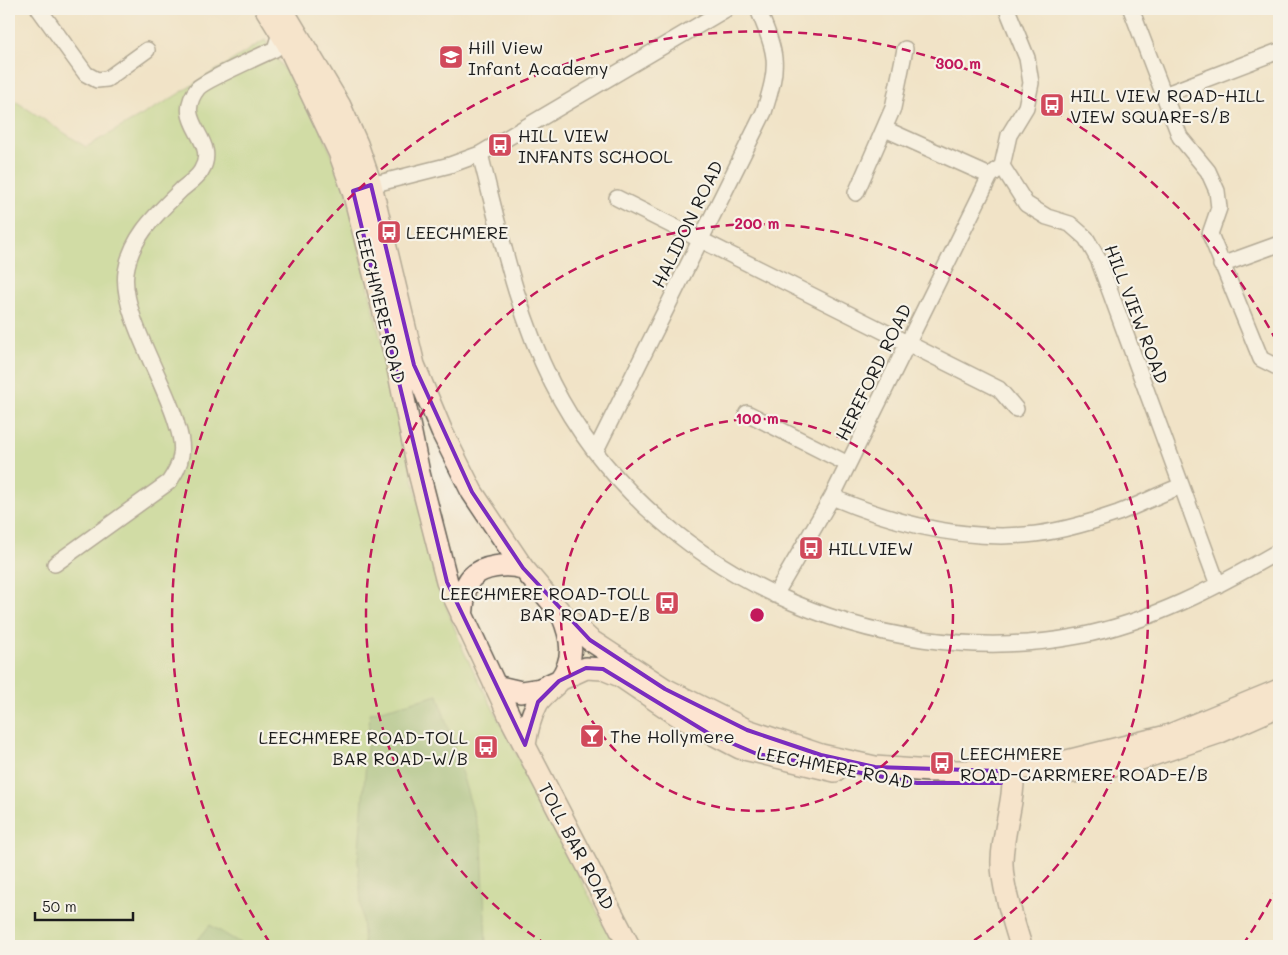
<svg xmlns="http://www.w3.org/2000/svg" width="1288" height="955" font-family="Mali,sans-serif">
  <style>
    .green { fill: #aad27c; stroke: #63774c }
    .forest { fill: #87b46c; stroke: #526844 }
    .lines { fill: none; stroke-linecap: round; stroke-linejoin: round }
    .street-casing { stroke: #676258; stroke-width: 18 }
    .secondary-casing { stroke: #676258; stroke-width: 24 }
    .street { stroke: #fff; stroke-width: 15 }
    .secondary { stroke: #fde4d1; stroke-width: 21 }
    .marked { fill: none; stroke: #7b2cbf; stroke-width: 4; stroke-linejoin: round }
    .ring { fill: none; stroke: #c2185b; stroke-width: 2.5; stroke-dasharray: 9 6 }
    .labels { text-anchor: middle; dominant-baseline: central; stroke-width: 4.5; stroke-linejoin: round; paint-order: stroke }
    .poi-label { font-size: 18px; fill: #1c1c1c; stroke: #f7f3e8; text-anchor: start }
    .street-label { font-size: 18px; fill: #1c1c1c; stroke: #f7f3e8 }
    .centre { fill: #c2185b; stroke: #f7f3e8; stroke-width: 2.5 }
    .ring-label { font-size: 15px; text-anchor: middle; font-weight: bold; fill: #c2185b; stroke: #f7f3e8; stroke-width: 4.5; stroke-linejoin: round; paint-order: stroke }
  </style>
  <rect width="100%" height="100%" fill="#f7f3e8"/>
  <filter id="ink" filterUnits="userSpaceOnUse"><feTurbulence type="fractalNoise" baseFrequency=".02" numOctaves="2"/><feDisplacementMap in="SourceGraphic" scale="10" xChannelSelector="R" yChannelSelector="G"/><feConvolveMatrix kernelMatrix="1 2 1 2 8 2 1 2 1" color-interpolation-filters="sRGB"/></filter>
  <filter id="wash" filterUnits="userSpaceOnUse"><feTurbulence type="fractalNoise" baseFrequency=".0096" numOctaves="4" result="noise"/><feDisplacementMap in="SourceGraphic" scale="20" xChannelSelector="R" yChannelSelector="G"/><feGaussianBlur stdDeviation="1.12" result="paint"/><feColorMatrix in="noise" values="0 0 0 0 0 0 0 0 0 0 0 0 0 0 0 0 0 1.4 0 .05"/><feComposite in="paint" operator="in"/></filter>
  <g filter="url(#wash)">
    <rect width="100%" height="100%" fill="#f1e3c7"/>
    <!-- green -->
    <path class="green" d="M265,40L315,116L345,185L437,583L464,652L615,946H9V97L86,147L167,101Z"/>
    <!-- forest -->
    <path class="forest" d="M438,695L482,841L486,946H364L358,860L370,713Z
      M210,925L245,946H193Z"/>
  </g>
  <g filter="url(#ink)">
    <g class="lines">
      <defs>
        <path id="street" d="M39,9L86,74L97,80L107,79L147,50
          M1007,9L1027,58L1031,83L1026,107L1009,135L1002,166L1026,204L1047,217L1070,224L1086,238L1098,259L1218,585
          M1131,9L1180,137L1208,171L1217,191L1219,208L1210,234L1261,359L1279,368
          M1164,95L1279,51
          M885,129L990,176
          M480,154C500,231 516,311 552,383C646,570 876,675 1079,636C1151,622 1217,587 1279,551
          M371,185L450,165L480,154L726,9
          M856,193L893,108L905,49
          M617,198L999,389L1016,409
          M1221,265L1279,244
          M747,413L848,464
          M596,450L764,112C780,62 777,56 758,9
          M832,497C891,522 960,540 1025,535C1055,533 1089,523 1118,513C1139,505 1160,494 1181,486
          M55,564L169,482C175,473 180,465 181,455C183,445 180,434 177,425C166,383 120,313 126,272C131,236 158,213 182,189C188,184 197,178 201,171C221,139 170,123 198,88C204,81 262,55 275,49L281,30
          M775,595L832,497L990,176L1002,166"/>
        <path id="secondary" d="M266,9L287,43L339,152L353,191L397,364L419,473L447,582L510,717L629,946
          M282,9L340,106L357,144L371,185L414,365L442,432L472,492L523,568L561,613L590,640L665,689L747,730L821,755L875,767L929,771H1000L1051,765L1167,736L1279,690
          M462,616C464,605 463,587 471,578C483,565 507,564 523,568
          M495,686L521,692L540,689L586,668L603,669L620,676L682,718L740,748L835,771
          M525,745C527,731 530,717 537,704C542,695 552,689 559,681C576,659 572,639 562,615
          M1013,769C1015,801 1003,829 1002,860C1001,884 1014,923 1021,946
          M1073,772L1132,762L1218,733L1279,706"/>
      </defs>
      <!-- street casing -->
      <use href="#street" class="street-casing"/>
      <!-- secondary casing -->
      <use href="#secondary" class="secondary-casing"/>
      <!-- street -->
      <use href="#street" class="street"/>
      <!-- secondary -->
      <use href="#secondary" class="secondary"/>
    </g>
  </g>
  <!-- marked area -->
  <path d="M0 0H1288V955H0ZM371,185L414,365L472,492L523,568L590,640L665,689L747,730L821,755L875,767L1000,771L1001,783H917L757,754L708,733L603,669L586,668L559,681L538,702L525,745L447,582L353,191Z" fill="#f1e3c7" fill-opacity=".55" fill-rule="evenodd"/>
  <path class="marked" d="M371,185L414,365L472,492L523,568L590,640L665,689L747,730L821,755L875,767L1000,771L1001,783H917L757,754L708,733L603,669L586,668L559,681L538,702L525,745L447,582L353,191Z"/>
  <!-- distance rings -->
  <g class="ring">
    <circle cx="757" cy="615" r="196"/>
    <path d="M547 945A391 391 0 1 1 967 945"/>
    <path d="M1278 886A587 587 0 0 1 1244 943M270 943A587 587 0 1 1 1278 344"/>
  </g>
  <!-- icons -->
  <defs>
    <symbol id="school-square" viewBox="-11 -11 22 22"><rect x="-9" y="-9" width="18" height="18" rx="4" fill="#d1495b" stroke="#f7f3e8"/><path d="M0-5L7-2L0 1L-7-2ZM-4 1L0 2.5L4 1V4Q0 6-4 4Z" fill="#fff"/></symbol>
    <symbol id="bus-square" viewBox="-11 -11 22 22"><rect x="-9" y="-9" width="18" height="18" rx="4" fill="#d1495b" stroke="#f7f3e8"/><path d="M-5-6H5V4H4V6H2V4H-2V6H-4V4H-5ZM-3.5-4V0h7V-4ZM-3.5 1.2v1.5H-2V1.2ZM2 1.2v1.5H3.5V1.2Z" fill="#fff"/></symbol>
    <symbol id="bar-square" viewBox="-11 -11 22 22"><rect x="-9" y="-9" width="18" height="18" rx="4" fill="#d1495b" stroke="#f7f3e8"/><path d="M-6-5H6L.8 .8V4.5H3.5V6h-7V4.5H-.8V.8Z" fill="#fff"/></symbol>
  </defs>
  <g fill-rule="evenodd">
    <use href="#school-square" x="437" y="43" width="28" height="28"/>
    <use href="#bus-square" x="1038" y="91" width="28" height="28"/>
    <use href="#bus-square" x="486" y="131" width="28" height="28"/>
    <use href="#bus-square" x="375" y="218" width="28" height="28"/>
    <use href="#bus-square" x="797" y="534" width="28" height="28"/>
    <use href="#bus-square" x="653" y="589" width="28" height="28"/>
    <use href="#bar-square" x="578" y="722" width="28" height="28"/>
    <use href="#bus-square" x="472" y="733" width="28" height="28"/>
    <use href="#bus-square" x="928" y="749" width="28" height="28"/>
  </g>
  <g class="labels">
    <!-- poi labels -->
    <g class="poi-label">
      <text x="468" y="47">Hill View<tspan x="468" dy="21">Infant Academy</tspan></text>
      <text x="1070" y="95">HILL VIEW ROAD-HILL<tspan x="1070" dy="21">VIEW SQUARE-S/B</tspan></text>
      <text x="518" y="135">HILL VIEW<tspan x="518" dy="21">INFANTS SCHOOL</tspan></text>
      <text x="406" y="232">LEECHMERE</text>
      <text x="828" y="548">HILLVIEW</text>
      <text x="650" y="593" text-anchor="end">LEECHMERE ROAD-TOLL<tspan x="650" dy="21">BAR ROAD-E/B</tspan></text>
      <text x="610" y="736">The Hollymere</text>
      <text x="468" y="737" text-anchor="end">LEECHMERE ROAD-TOLL<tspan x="468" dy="21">BAR ROAD-W/B</tspan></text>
      <text x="960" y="753">LEECHMERE<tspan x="960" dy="21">ROAD-CARRMERE ROAD-E/B</tspan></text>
    </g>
    <!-- street labels -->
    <g class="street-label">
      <text transform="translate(687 224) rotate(-64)">HALIDON ROAD</text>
      <text transform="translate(381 306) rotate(76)">LEECHMERE ROAD</text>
      <text transform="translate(1137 314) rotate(69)">HILL VIEW ROAD</text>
      <text transform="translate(873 372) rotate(-64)">HEREFORD ROAD</text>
      <text transform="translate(835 767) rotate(11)">LEECHMERE ROAD</text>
      <text transform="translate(577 846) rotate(62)">TOLL BAR ROAD</text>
    </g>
  </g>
  <circle cx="757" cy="615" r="8" class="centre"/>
  <g class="ring-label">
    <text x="958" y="69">300 m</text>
    <text x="757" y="229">200 m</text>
    <text x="757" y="424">100 m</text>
  </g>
  <!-- margin -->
  <rect width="1288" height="955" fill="none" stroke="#f7f3e8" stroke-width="30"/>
  <!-- scale -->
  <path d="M35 912v8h98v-8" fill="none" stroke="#1c1c1c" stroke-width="2.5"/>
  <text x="42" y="912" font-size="15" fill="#1c1c1c" stroke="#f7f3e8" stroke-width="4" paint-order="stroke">50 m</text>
</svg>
